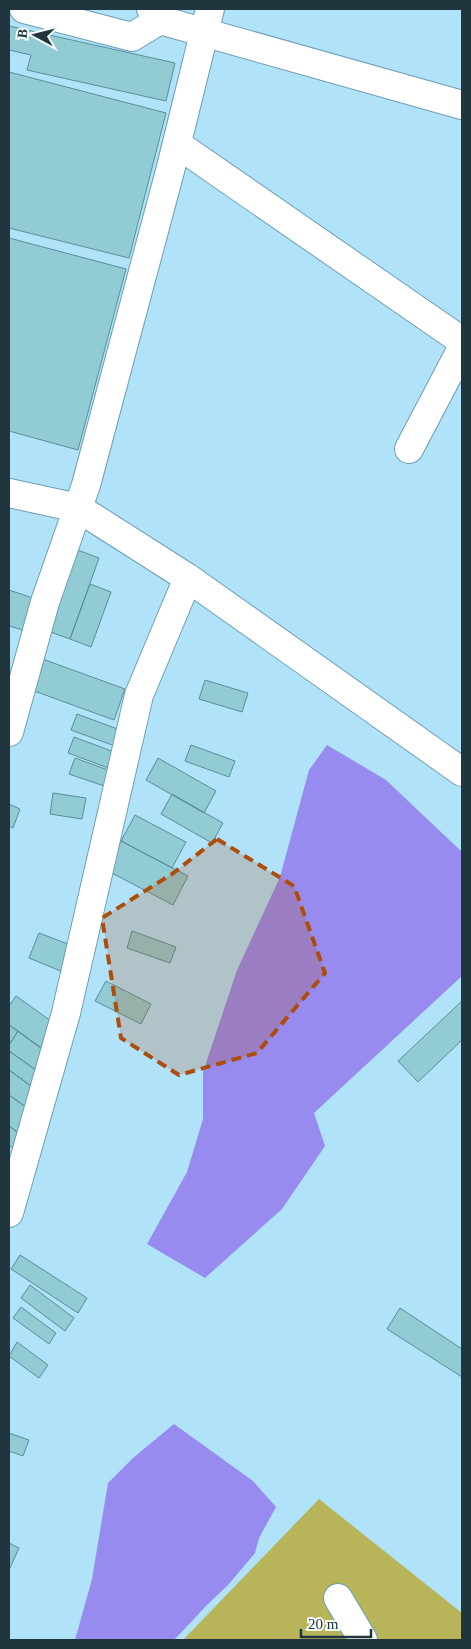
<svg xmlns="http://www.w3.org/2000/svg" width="471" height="1649" font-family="'Times New Roman',serif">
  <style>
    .green { fill: #b7b459 }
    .water { fill: #978bf0 }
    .building { fill: #91cbd3; stroke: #578f97 }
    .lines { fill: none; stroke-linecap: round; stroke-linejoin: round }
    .minor-casing { stroke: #6e9eb3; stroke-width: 30 }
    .minor { stroke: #fff; stroke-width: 28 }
    .marked { fill: #ae4d0a; fill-opacity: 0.2; stroke: #ae4d0a; stroke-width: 4; stroke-dasharray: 10 6; stroke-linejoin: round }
  </style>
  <rect width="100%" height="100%" fill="#b0e2f9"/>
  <!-- green -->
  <path class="green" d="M319,1499L462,1613V1640H183Z"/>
  <!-- water -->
  <path class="water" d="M327,745L386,780L462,852V976L314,1113L325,1146L282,1209L205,1278L147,1244L187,1172L203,1119V1072L237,970L280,877L309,770Z
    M174,1424L253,1481L276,1507L259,1538L255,1553L228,1585L207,1605L174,1640H75L92,1579L108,1483L133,1458Z"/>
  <!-- building -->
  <path class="building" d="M9,26L175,63L166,101L27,70L31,55L9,50Z
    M9,72L166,113L129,258L9,228Z
    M9,238L126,269L78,450L9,431Z
    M75,549L99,558L70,639L45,630Z
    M90,584L111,592L91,647L70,639Z
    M9,590L36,599L26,631L9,626Z
    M37,657L125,689L114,720L26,688Z
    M205,680L248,693L242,712L199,699Z
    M77,714L120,730L115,746L71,730Z
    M74,737L117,753L111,769L68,753Z
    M191,745L235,761L229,777L185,761Z
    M75,758L119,774L113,789L69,774Z
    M158,758L216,791L204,813L146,780Z
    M53,793L86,798L82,819L50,814Z
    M172,794L223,823L212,843L161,814Z
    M9,804L20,809L13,828L9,826Z
    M135,815L186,842L172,868L121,841Z
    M121,841L188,876L173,905L106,870Z
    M132,931L176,947L170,963L127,948Z
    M39,933L73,946L63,972L29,958Z
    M106,981L151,1004L141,1024L95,1001Z
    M16,996L58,1026L42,1049L9,1025V1006Z
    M462,1001V1040L418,1082L398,1061Z
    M9,1025L18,1031L9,1045Z
    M18,1031L50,1054L43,1075L9,1051V1045Z
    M9,1051L43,1075L39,1092L9,1070Z
    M9,1070L41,1093L33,1112L9,1095Z
    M9,1095L33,1112L24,1137L9,1126Z
    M9,1126L24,1137L20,1153L9,1145Z
    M20,1255L87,1298L78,1313L11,1269Z
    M30,1285L74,1318L65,1331L21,1298Z
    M21,1307L56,1333L49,1344L13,1318Z
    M400,1308L462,1349V1377L387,1329Z
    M17,1342L48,1365L39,1378L9,1356Z
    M9,1433L29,1440L23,1456L9,1451Z
    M9,1543L19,1548L9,1570Z"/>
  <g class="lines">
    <defs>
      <path id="minor" d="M24,9L132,37L160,20
        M151,9L160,20L462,105
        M177,144L462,341
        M409,449L462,348
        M9,493L78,508L188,578L462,772
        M9,732L45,602L86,485L170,171L210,9
        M9,1213L66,1013L139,695L188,578
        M338,1598L363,1640"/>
    </defs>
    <!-- minor casing -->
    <use href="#minor" class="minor-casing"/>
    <!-- minor -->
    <use href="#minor" class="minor"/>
  </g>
  <!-- marked area -->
  <path class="marked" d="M217,839L294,886L325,973L257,1053L179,1075L121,1038L102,918L172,874Z"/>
  <!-- border -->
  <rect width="471" height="1649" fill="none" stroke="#21353e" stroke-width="20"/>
  <!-- north arrow -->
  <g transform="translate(35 35) rotate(277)" stroke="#f6fbfe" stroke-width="4" paint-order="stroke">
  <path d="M0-4L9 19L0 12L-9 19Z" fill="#21353e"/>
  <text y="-8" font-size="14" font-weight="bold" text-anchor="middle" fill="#21353e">B</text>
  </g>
  <!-- scale -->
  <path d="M301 1629v8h70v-8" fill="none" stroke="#21353e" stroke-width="2.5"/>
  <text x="308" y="1629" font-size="15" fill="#21353e" stroke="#f6fbfe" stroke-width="4" paint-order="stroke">20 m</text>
</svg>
